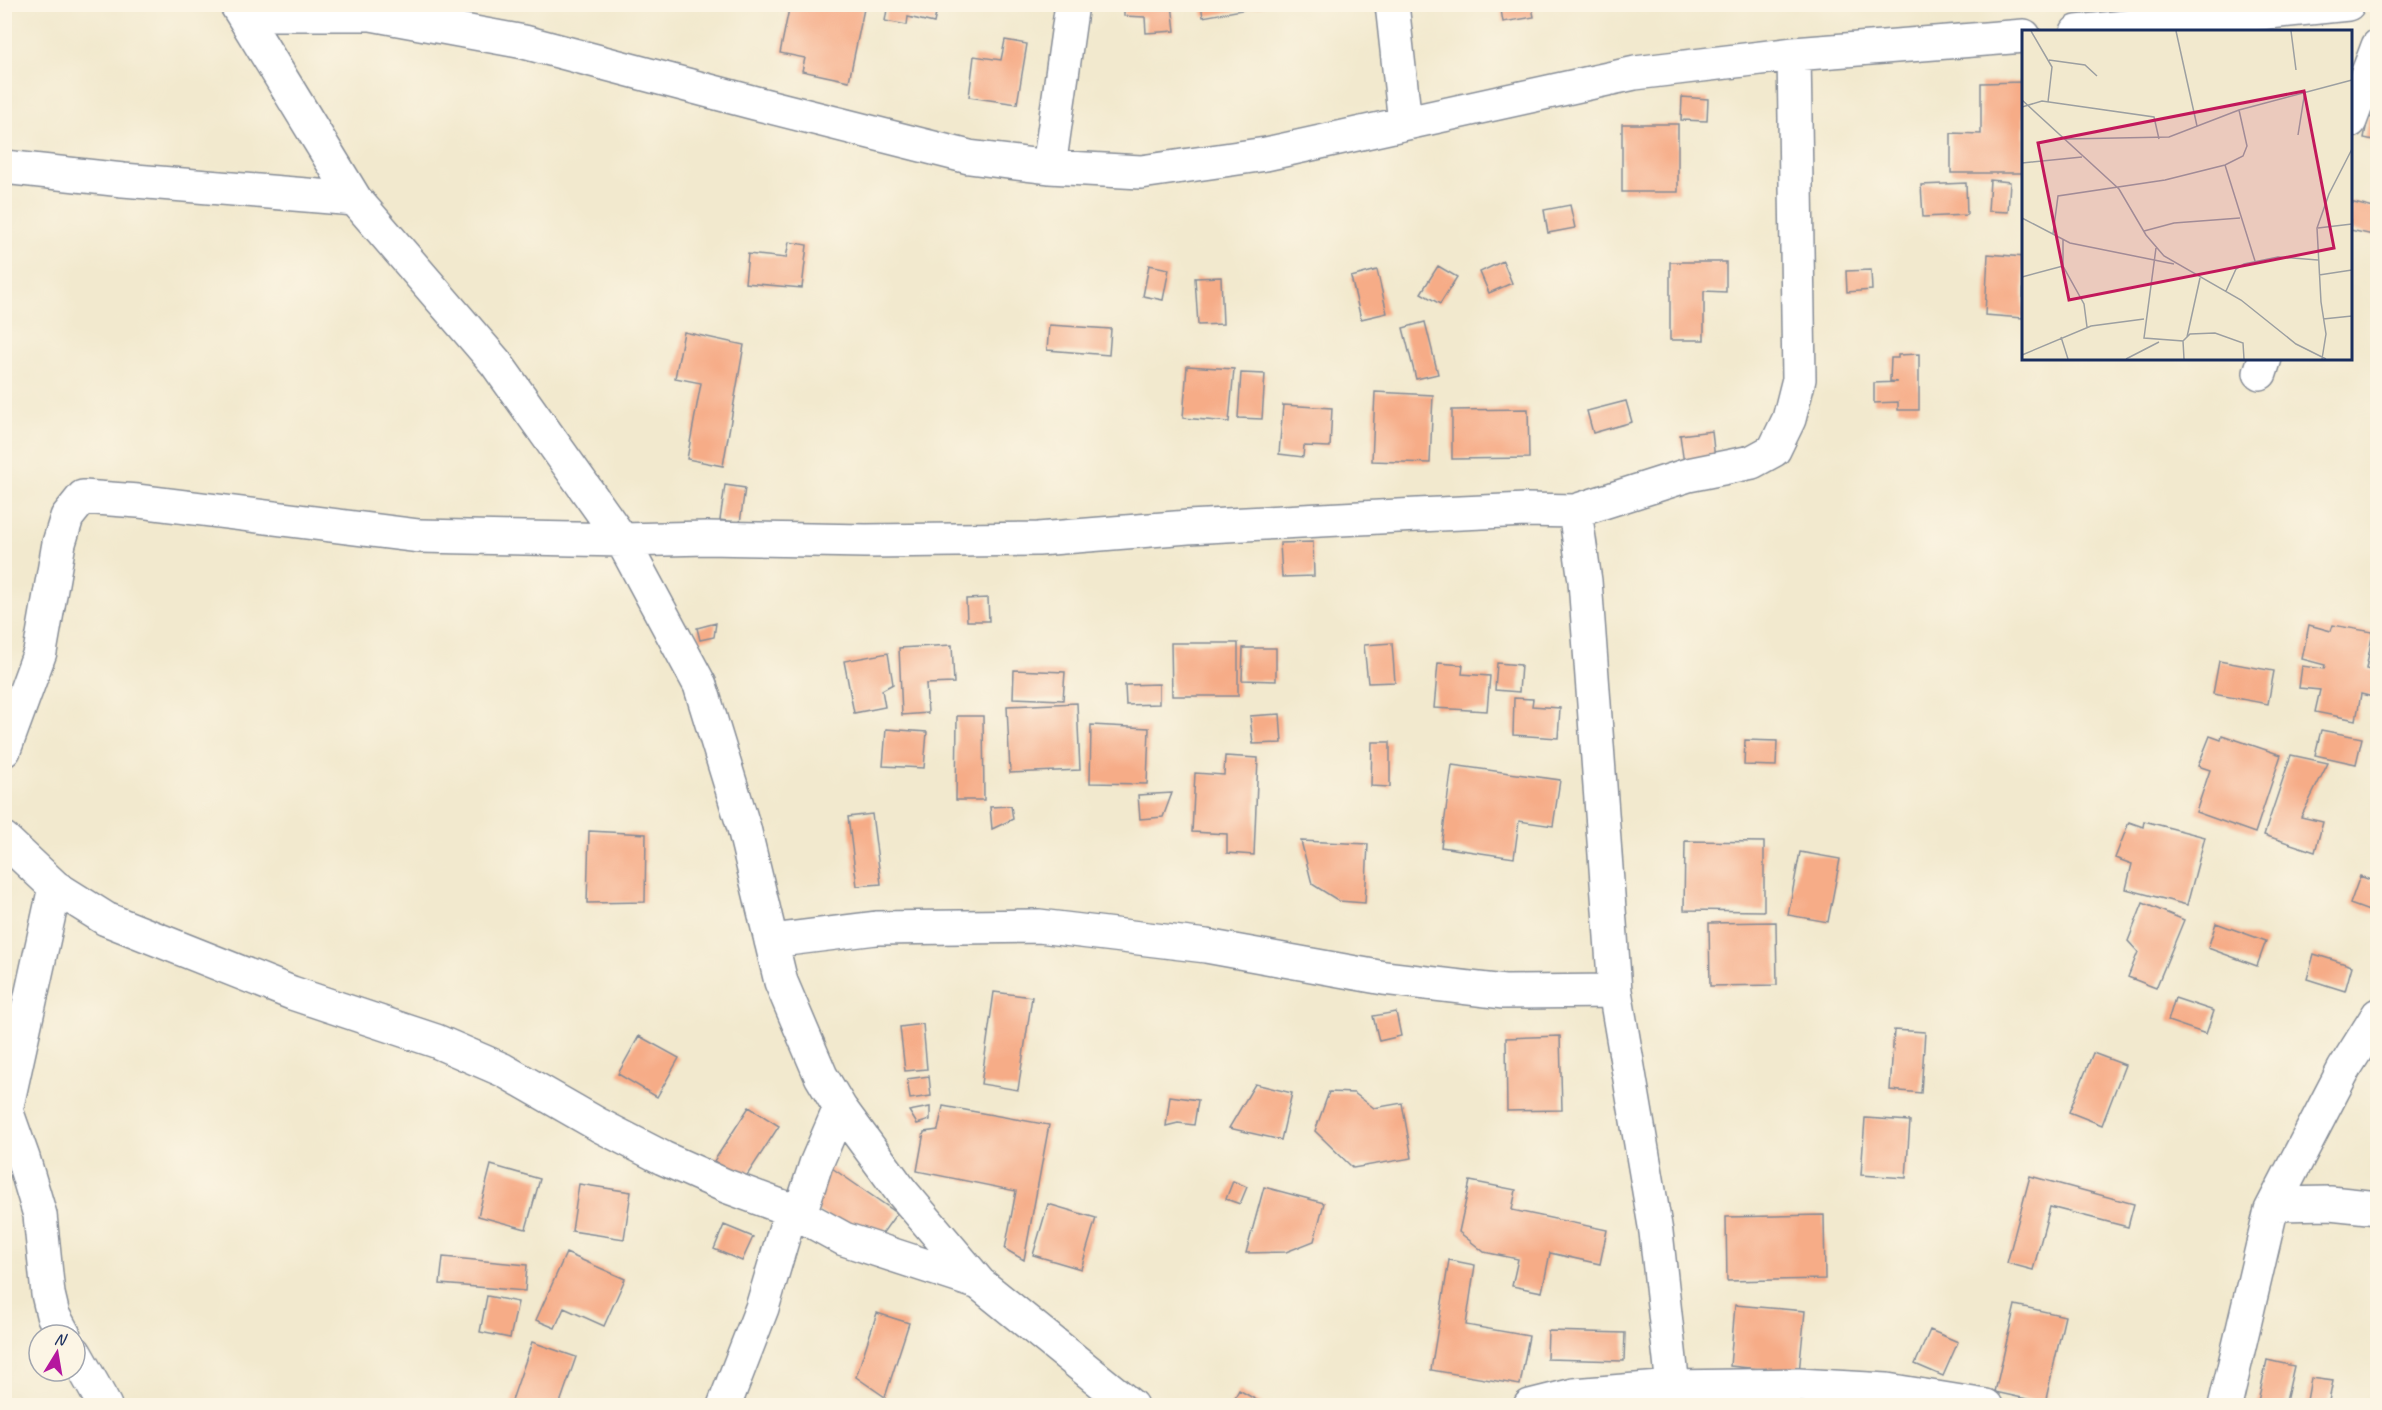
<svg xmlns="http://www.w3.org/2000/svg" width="2382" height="1410" font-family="Caveat,sans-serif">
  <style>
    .building { fill: #f6ac87 }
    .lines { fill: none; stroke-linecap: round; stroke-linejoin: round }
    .minor-casing { stroke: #868c96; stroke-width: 36 }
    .minor { stroke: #fff; stroke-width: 33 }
    .inset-road { fill: none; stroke: #9c9fa1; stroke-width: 1.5 }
    .view { fill: #c2185b; fill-opacity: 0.15; stroke: #c2185b; stroke-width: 3 }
    .inset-edge { fill: none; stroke: #1b2f5e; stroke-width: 3 }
  </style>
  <rect width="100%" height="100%" fill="#fcf5e5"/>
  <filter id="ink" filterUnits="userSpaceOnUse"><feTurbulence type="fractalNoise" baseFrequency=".0167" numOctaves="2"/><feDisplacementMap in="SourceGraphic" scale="12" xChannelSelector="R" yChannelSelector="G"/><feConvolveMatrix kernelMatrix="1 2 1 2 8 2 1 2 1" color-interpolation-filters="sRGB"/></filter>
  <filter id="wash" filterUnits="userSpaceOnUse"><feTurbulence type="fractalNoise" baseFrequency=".008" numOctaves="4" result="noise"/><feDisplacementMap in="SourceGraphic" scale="24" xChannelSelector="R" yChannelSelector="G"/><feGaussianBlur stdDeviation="1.35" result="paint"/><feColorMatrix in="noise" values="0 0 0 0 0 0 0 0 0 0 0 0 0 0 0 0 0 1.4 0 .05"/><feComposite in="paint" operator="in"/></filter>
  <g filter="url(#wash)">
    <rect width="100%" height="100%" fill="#f2e9ce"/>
    <g id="blocks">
      <!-- building -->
      <path class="building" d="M790,4H865L849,81L802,71L805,58L780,53Z
        M888,4H938L934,23L908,17L907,25L885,21Z
        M1124,4H1172L1175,31L1146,33L1145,17L1124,16Z
        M1201,4H1263L1264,6L1203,17Z
        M1500,4H1539V6L1532,7L1534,17L1503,22Z
        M1005,40L1027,44L1017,104L969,97L974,56L1001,60Z
        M2024,82V173H1951V133L1981,134V83Z
        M1682,97L1708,99L1707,121L1681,120Z
        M2368,117L2378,119V141L2364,138Z
        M1622,124H1678V192H1622Z
        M1990,180L2010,182L2008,212L1988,211Z
        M1966,183L1967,215L1923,217L1921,185Z
        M2350,202L2378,209V236L2350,230Z
        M1570,205L1575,228L1548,233L1544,210Z
        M789,242L807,245L802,288L745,283L748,254L786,258Z
        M1988,254L2024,257L2023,318L1985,315Z
        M1503,261L1512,283L1489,293L1480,272Z
        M1670,262H1726V292L1704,291V340H1670Z
        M1149,265L1169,269L1163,300L1143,296Z
        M1438,266L1457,277L1440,304L1421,293Z
        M1377,270L1387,313L1361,319L1351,277Z
        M1871,270L1872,290L1847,292L1846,271Z
        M1221,277L1223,324L1198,325L1195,278Z
        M1425,322L1438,374L1416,379L1403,328Z
        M1049,325L1111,329L1109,355L1047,350Z
        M684,332L744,345L723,466L687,459L701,383L675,378Z
        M1919,354V410H1898V402L1874,403V383L1898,382L1890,381L1891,358H1898V355Z
        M1187,366L1234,369L1229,422L1183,418Z
        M1241,373L1265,374L1262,419L1238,418Z
        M1375,392L1433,395L1430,463L1372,461Z
        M1626,401L1632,422L1593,433L1587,411Z
        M1283,405L1332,408L1330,447L1304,446L1303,457L1279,454Z
        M1528,409L1529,458L1452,459V410Z
        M1712,431L1715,460L1684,464L1680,435Z
        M725,485L745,488L740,523L720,520Z
        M1313,542L1314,576L1282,577L1280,543Z
        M988,598L989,621H967L966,599Z
        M716,623L714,637L700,640L697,628Z
        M2309,625L2331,631L2333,625L2373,632L2366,669L2378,672V677L2373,697L2361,694L2356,720L2315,712L2320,690L2299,688L2302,666L2324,669L2325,665L2302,659Z
        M1171,643H1238V696H1172Z
        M1392,643L1395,682L1368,683L1364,645Z
        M952,645L954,683L926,684L928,713L902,715L899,648Z
        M1243,648H1276V681L1242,680Z
        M888,653L893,684L882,690L885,707L854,713L844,661Z
        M2219,661L2274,671L2268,704L2213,694Z
        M1438,663L1463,665L1462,674L1490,676L1487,711L1434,708Z
        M1497,663L1521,665L1519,692L1495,690Z
        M1014,670L1065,672L1063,700L1013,698Z
        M1159,684V704L1126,705L1125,685Z
        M1514,698L1533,699L1532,706L1560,708L1558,738L1513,735Z
        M1077,703L1080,770L1010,773L1007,706Z
        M1280,714L1282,743L1253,744L1250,716Z
        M957,716H983L984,800H956Z
        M1091,725L1149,728L1147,784L1090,783Z
        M886,729L927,732L924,768L883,766Z
        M2321,730L2362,738L2356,764L2315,755Z
        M2222,735L2281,755L2255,833L2196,812L2210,770L2198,766L2210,736L2221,740Z
        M1745,740L1777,741L1776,766L1744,765Z
        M1372,742H1390V787L1371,786Z
        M2291,755L2328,763L2301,817L2323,822L2315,852L2264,835Z
        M1225,756L1258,758L1254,855L1227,853V834L1192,832L1195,773L1224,775Z
        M1452,765L1560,780L1553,826L1519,821L1514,858L1441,847Z
        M1172,793L1163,817L1140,819L1138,795Z
        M1011,806L1013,819L992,829L990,807Z
        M872,814L881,884L857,886L848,817Z
        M2144,821L2205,837L2187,905L2126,889L2132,864L2115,858L2129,822L2143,827Z
        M589,831L646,834L645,902L587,903Z
        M1301,841L1368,844L1365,903L1339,901L1312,884Z
        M1685,841L1764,842V911L1684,910Z
        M1800,852L1840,859L1828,922L1788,915Z
        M2360,876L2378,883L2377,914L2350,904Z
        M2143,903L2184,920L2156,988L2128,977L2138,952L2128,941Z
        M1776,922L1777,985L1710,986L1709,923Z
        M2216,923L2266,941L2257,966L2208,948Z
        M2314,954L2352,966L2345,991L2307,979Z
        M994,992L1032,997L1018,1090L981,1084Z
        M2175,998L2214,1011L2206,1034L2168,1021Z
        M1396,1012L1401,1036L1379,1041L1373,1016Z
        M923,1024L927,1069L905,1071L900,1027Z
        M1894,1030L1925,1032L1921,1093L1890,1090Z
        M639,1036L679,1058L657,1097L618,1074Z
        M1560,1036L1562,1110L1507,1111L1506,1038Z
        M2093,1053L2125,1065L2102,1125L2069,1112Z
        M929,1076L931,1096L910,1099L907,1079Z
        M1255,1084L1292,1093L1281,1140L1229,1128Z
        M1329,1092L1354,1093L1374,1108L1402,1103L1412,1158L1353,1168L1315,1131Z
        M1170,1096L1198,1100L1194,1125L1178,1123L1166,1126Z
        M943,1106L1049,1125L1024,1260L1005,1249L1016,1191L917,1171L924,1132L938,1130Z
        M749,1107L779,1126L744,1180L714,1161Z
        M930,1107V1120L917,1124L909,1111Z
        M1865,1118L1910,1121L1906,1178L1861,1175Z
        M491,1165L540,1179L526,1229L478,1216Z
        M829,1166L897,1213L872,1248L804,1201Z
        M2030,1176L2134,1204L2128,1227L2050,1207L2033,1270L2007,1263Z
        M1233,1181L1247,1187L1240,1204L1226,1199Z
        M1470,1181L1516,1190L1512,1210L1607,1230L1600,1264L1550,1253L1542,1292L1512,1286L1518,1259L1484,1252L1459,1232Z
        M579,1184L631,1192L624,1239L572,1231Z
        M1264,1187L1324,1203L1314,1241L1286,1252L1246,1253Z
        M1048,1204L1096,1218L1081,1269L1033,1255Z
        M1824,1215L1825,1279L1727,1281L1726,1217Z
        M724,1225L753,1237L742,1261L714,1249Z
        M566,1253L625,1279L604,1326L564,1308L555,1328L536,1320Z
        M443,1257L527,1265L525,1291L440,1284Z
        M1449,1260L1475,1265L1466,1325L1529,1336L1520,1385L1431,1370Z
        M487,1296L518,1302L510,1338L480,1332Z
        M1735,1305L1805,1311L1799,1373L1730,1366Z
        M2015,1305L2065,1316L2045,1403L1995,1392Z
        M877,1313L909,1323L885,1397L856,1377Z
        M1930,1330L1958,1342L1943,1376L1915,1364Z
        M1548,1331L1625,1333L1624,1361L1547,1359Z
        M532,1342L576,1357L559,1406H517L511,1403Z
        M2267,1360L2294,1366L2285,1406H2257Z
        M2311,1378L2333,1381L2328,1406H2306Z
        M1239,1390L1267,1406H1230Z"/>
    </g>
  </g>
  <g filter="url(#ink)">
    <use href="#blocks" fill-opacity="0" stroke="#868c96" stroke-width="1.5"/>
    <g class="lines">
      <defs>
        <path id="minor" d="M236,4L355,199L496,363L622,540L700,685L744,828L781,982L821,1076L840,1108L901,1191L979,1283L1131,1406
          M1392,4L1405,123
          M243,14H371L524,42L755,103L969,157L1049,167L1141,172L1266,154L1635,73L1794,54L2024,36
          M2077,32L2348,4
          M2350,121L2378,46
          M4,167L123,180L355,199
          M1049,167L1072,4
          M2260,373L2265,358
          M1575,511L1585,581L1615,991L1656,1232L1673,1387
          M4,750L40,652L59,543L67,517L83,497L138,501L419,536L622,540L707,538L866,541L1038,539L1188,527L1418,515L1526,510L1575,511L1688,475L1752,462L1774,450L1789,419L1799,379L1794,54
          M4,839L55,887L106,919L292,993L436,1041L503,1070L599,1125L663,1158L726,1186L791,1210L844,1239L979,1283
          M55,887L6,1110L23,1158L40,1215L48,1294L53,1315L64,1335
          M771,941L876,928L1039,926L1206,946L1384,978L1504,992L1615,991
          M2276,1204L2330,1203L2378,1208
          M75,1353L105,1406
          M724,1406L762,1308L791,1210L804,1201L816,1164L840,1108
          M1530,1406L1574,1395L1673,1387L1798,1385L1887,1390L1986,1406
          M2225,1406L2271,1210L2344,1069L2378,1015"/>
      </defs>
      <!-- minor casing -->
      <use href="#minor" class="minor-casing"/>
      <!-- minor -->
      <use href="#minor" class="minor"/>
    </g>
  </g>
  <!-- overview -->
  <g transform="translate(2022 30)">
    <rect width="330" height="330" fill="#f2e9ce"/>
    <path class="inset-road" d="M9,1L30,37L26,72M154,1L175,96M269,1L274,40M27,30L63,35L75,46M0,70L97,159L124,205L142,226L219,270L274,314L304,329M0,77L20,71L132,87L137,109M276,105L283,61M43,109L147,107L217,80L330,50M0,133L60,127M203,135L233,231M0,188L48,213L152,234M296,198L330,194M122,201L152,193L218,188M31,204L36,166L143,150L203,135L221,126L225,116L217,80M41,210V236L62,274L65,297M134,218L122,308L161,311L162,329M297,245L330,240M0,247L41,236M204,261L214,239L222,234L256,227L296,230M301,289L330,286M39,307L46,329M165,307L178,248M161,311L168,304L193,303L221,313L222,329M0,325L69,296L122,289M104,329L137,312M300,329L304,304L299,272L295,198L307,164L330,119"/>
    <path class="view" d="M282,61L312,218L47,270L16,113Z"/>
    <rect width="330" height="330" class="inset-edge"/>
  </g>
  <!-- margin -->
  <rect width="2382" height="1410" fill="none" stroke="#fcf5e5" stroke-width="24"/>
  <!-- north arrow -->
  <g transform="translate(57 1353) rotate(11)"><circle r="28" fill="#fcf5e5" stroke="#a2a6af" stroke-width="1.5"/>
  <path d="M0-4.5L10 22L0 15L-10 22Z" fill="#b5179e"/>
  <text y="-9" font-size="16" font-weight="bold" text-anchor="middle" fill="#1b2f5e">N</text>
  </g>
</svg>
